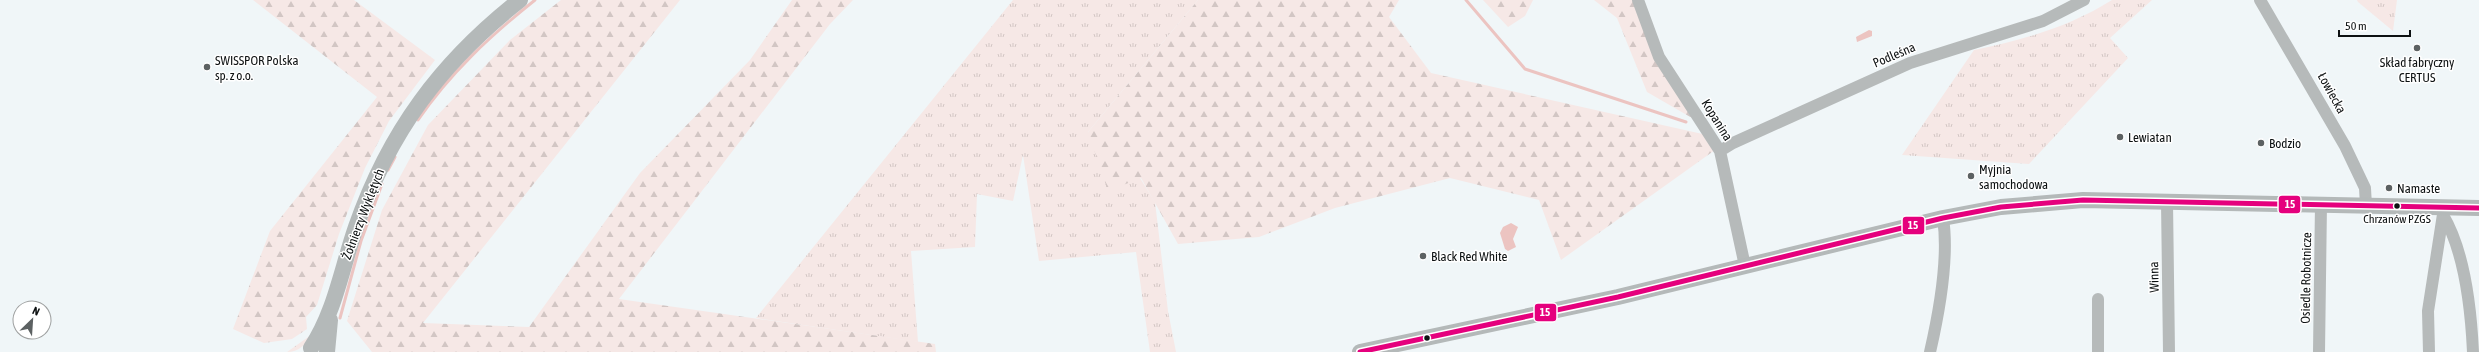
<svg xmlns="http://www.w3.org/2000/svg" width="2479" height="352" font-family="'Asap Condensed',sans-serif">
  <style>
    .grass { fill: url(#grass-tufts) }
    .forest { fill: url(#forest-firs) }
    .water { fill: #ecc4c1 }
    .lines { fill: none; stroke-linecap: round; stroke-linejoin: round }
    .stream { stroke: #ecc4c1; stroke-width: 3 }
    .street { stroke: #b6baba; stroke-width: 12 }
    .secondary { stroke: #b4b9b9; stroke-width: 16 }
    .bus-1-casing { stroke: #fff; stroke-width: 8 }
    .bus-1 { stroke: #e5007d; stroke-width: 5 }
    .poi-dot { fill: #5c6162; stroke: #fff; stroke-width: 1.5 }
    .bus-dot { fill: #0d1112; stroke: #fff; stroke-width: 1.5 }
    .labels { text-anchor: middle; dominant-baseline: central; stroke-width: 3; stroke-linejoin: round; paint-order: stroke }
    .bus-label { font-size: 12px; fill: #0d1112; stroke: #fff }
    .street-label { font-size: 13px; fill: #0d1112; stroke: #fff }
    .poi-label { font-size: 13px; fill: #0d1112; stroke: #fff; text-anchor: start }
    .line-badge { stroke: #fff; stroke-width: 1.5 }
    .badge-label { font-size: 11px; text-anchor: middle; font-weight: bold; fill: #fff }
  </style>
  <defs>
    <pattern id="grass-tufts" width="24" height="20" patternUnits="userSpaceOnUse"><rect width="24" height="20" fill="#f6e8e6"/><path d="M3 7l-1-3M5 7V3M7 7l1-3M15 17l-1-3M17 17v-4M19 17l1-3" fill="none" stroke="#d2c6c4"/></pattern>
    <pattern id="forest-firs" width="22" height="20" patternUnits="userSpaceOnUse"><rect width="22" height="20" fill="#f6e8e6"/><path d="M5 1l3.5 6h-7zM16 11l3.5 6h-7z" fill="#d2c6c4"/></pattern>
  </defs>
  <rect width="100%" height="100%" fill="#f0f6f8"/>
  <!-- grass -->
  <path class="grass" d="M1013,0H1198L1088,132L1140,178L1155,202L1168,311L1176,352H1150L1136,252L1039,261L1023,155L1013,201L977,194L975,247L911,251L918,342L756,318Z
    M2112,0H2152L2110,38L2128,58L2029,164L1902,155L1974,50C2023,40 2069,27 2112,0Z
    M2357,0H2397L2393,31L2358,2Z
    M311,335C305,345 299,352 287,352Z"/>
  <!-- forest -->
  <path class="forest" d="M253,0H354L435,60L389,121L365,168L339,234L317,305L306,317L307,329L292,339L264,343L233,329L270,231L377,97Z
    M561,0H680L423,323L529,327L640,173L750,60L792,0H853L830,24L619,299L935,344L936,352H372L347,321L382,210L428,125L510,40Z
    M1198,0H1399L1389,17L1431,73L1707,135L1715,150L1561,260L1539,200L1450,178L1335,208L1259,237L1178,244L1141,178L1108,191L1088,132Z
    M1483,0H1533L1525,16L1508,27Z
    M1594,0H1634C1645,44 1668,80 1692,118L1647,92L1617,18Z"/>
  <!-- water -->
  <path class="water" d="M1869,30L1872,31V36L1857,42L1856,37Z
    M1511,223L1518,227L1513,239L1516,247L1508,251L1505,249L1500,233L1503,227Z"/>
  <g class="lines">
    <!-- stream -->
    <path class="stream" d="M1466,0L1525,69L1686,122
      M418,120C450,73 490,36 535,0
      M388,170L395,157
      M340,318L361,241L382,184"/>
    <!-- street -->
    <path class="street" d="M1638,0L1659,57L1720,151L1745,266
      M2260,0L2345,146L2365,188L2366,206
      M1720,151L1733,143L1910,63L2043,21L2084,0
      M2167,202L2169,352
      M2443,215C2465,252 2471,309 2473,352
      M1930,352C1939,313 1949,257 1943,218
      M2098,352V299
      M2319,352L2321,204
      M2429,352L2428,311L2444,208"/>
    <!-- secondary -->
    <path class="secondary" d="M311,348C335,312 342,267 356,227C389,132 441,62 520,0
      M327,352L330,320
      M1360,352L1618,297L1943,218L2001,207L2083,200L2479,208"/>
    <defs>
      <path id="bus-1" d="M1360,352L1618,297L1943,218L2001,207L2083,200L2479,208"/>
    </defs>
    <!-- bus-1 casing -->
    <use href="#bus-1" class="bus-1-casing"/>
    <!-- bus-1 -->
    <use href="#bus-1" class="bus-1"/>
  </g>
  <!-- markers -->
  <g class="poi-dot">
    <circle cx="2417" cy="48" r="4"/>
    <circle cx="207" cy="67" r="4"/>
    <circle cx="2120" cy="137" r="4"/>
    <circle cx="2261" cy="143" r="4"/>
    <circle cx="1971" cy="176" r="4"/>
    <circle cx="2389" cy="188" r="4"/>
    <circle cx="1423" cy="256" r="4"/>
  </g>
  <g class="bus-dot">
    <circle cx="2397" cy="206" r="3.5"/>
    <circle cx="1427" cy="338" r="3.5"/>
  </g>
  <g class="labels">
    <!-- bus labels -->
    <g class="bus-label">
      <text x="2397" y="219">Chrzanów PZGS</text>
    </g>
    <!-- street labels -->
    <g class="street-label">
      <text transform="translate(1894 55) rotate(-23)">Podleśna</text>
      <text transform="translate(2332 93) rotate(61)">Łowiecka</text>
      <text transform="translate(1717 120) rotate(58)">Kopanina</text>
      <text transform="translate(363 214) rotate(-69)">Żołnierzy Wyklętych</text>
      <text transform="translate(2154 277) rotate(-91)">Winna</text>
      <text transform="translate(2306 278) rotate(-89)">Osiedle Robotnicze</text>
    </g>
    <!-- poi labels -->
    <g class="poi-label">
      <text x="215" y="60">SWISSPOR Polska<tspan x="215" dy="15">sp. z o.o.</tspan></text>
      <text x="2417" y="62" text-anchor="middle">Skład fabryczny<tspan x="2417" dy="15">CERTUS</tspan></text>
      <text x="2128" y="137">Lewiatan</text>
      <text x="2269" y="143">Bodzio</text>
      <text x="1979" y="169">Myjnia<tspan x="1979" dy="15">samochodowa</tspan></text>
      <text x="2397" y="188">Namaste</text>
      <text x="1431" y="256">Black Red White</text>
    </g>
  </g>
  <g class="line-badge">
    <rect x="2278" y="195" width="23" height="19" rx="4" fill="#e5007d"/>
    <rect x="1902" y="216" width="23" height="19" rx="4" fill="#e5007d"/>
    <rect x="1534" y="303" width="23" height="19" rx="4" fill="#e5007d"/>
  </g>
  <g class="badge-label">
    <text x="2290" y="208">15</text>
    <text x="1913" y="229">15</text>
    <text x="1545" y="316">15</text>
  </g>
  <!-- north arrow -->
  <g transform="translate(32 320) rotate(25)"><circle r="19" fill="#ffffff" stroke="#9ea0a0"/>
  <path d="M0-3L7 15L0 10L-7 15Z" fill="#5c6162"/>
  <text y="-6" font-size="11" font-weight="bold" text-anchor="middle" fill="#0d1112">N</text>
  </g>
  <!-- scale -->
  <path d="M2339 30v6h71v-6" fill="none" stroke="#0d1112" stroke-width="2"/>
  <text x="2345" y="30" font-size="12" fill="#0d1112" stroke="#ffffff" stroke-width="3" paint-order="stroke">50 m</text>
</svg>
